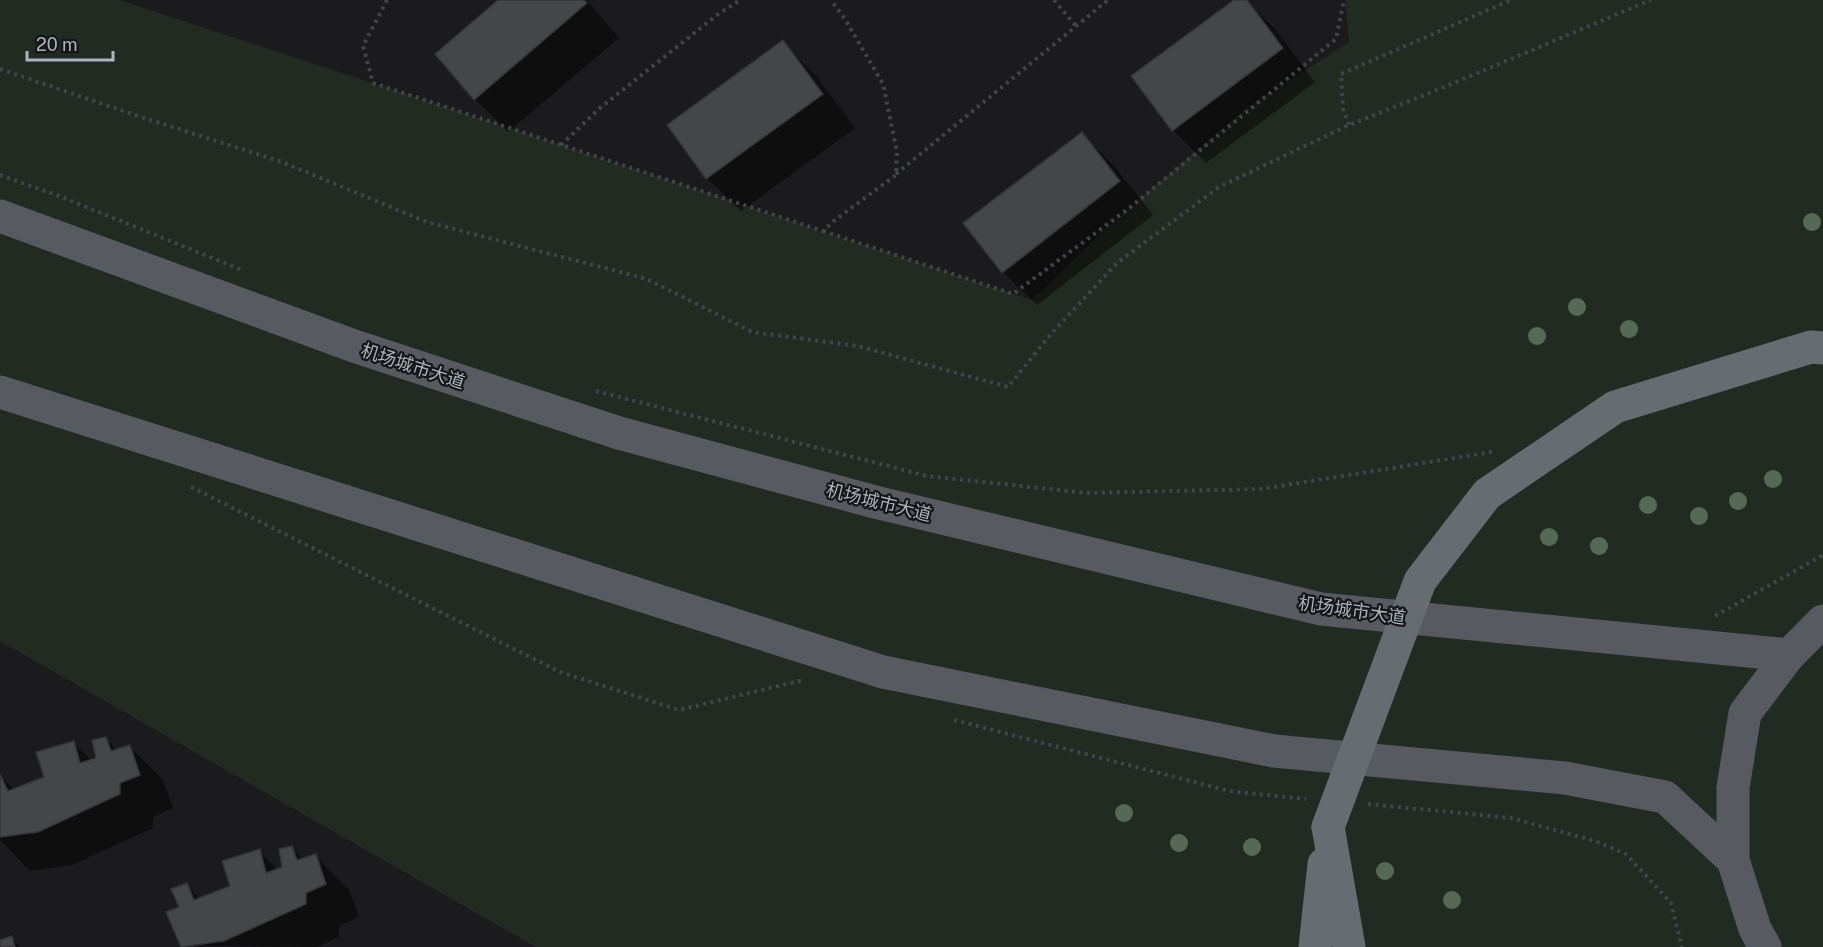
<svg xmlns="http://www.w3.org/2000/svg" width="1823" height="947" font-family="'Public Sans','Noto Sans SC',sans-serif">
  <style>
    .green { fill: #222b22 }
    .shadow { fill: #0007 }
    .building { fill: #45464a; stroke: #343539; stroke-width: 1.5 }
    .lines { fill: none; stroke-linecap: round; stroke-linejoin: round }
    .path { stroke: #414549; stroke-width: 4; stroke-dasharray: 3 4.5; stroke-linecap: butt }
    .major { stroke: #575b61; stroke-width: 33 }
    .highway { stroke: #676c73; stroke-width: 33 }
    .highway-bridge { stroke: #676c73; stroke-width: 33 }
    .tree { fill: #566956 }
    .labels { text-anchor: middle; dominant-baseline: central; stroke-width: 4.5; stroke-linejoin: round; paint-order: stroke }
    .street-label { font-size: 18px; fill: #adb4bd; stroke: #151618 }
  </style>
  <rect width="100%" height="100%" fill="#1b1b1d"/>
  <!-- green -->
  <path class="green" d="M0,0H120L1032,300L1106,228L1245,109L1349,42L1345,0H1823V947H536L0,641Z"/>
  <!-- shadow -->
  <path class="shadow" d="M500,0H587L619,38L508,132L475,99Z
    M1236,0H1246L1275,29L1315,82L1206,163L1173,130Z
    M783,42L816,76L855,128L741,211L707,178Z
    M1082,134L1115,167L1153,215L1037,305L1003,272Z
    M105,738L118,751L130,747L163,780L173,808L153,817V828L72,865L30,871L0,840V776L15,790L46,778L73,742L92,761L98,759Z
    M291,847L304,860L315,856L349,890L359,917L339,926V937L317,947L183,946L181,908L186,885L200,899L232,886L259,851L278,870L284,868Z
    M11,938L20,947H0V942Z"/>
  <!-- building -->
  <path class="building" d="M498,0H584L587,3L474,100L435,54Z
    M1234,0H1247L1283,48L1172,131L1131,76Z
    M783,40L823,94L706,179L667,125Z
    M1082,132L1120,181L1002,273L963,223Z
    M106,737L111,751L130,745L140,775L120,783V794L38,832L0,837V774L8,791L44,777L36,752L74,741L80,763L96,758L92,740Z
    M292,846L297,860L316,854L326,884L306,893V904L224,941L181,947L166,912L179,907L171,889L187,883L194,900L230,886L222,861L260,849L266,873L282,867L279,849Z
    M12,936L15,947H0V940Z"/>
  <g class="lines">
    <!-- path -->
    <path class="path" d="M387,0L363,46L373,83L823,231L835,220L896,175L897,152L883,84L845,19L831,0
      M1054,0L1076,26
      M0,69L138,116L282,162L427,222L647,279L752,332L858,346L1008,387L1051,334L1117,263L1219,187L1349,125L1442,88L1651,0
      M1349,125L1343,109L1341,74L1511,0
      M561,145L600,108L717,15L740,0
      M896,174L1108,0
      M0,175L59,196L242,270
      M823,231L1013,294L1128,209L1336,39L1344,0
      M596,391L927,476L1087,493L1261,489L1492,452
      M191,487L560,672L679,710L799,681H802
      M1715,616L1823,555
      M954,720L1229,791L1306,799
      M1368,804L1511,818L1595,841L1626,854L1671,903L1682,947"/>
    <!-- major -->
    <path class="major" d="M0,216L354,346L619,433L875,502L1321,609L1789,655
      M0,392L883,672L1274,751L1565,778L1665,797L1733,860
      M1765,947L1755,929L1733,860V788L1745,713L1789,655L1823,621"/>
    <!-- highway -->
    <path class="highway" d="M1328,827L1349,947
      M1315,947L1324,864"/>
    <!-- highway-bridge -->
    <path class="highway-bridge" d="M1328,827L1420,581L1487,494L1615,407L1811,347L1823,348"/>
  </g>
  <!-- trees -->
  <g class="tree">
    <circle cx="1812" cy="222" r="9"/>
    <circle cx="1577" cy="307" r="9"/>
    <circle cx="1629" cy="329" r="9"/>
    <circle cx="1537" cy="336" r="9"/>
    <circle cx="1773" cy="479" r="9"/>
    <circle cx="1738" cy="501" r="9"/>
    <circle cx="1648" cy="505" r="9"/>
    <circle cx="1699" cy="516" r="9"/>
    <circle cx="1549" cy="537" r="9"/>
    <circle cx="1599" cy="546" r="9"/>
    <circle cx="1124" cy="813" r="9"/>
    <circle cx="1179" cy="843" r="9"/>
    <circle cx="1252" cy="847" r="9"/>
    <circle cx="1385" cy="871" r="9"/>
    <circle cx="1452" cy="900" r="9"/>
  </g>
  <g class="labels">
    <!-- street labels -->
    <g class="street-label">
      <text transform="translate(413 366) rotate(18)">机场城市大道</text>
      <text transform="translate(879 502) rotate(14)">机场城市大道</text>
      <text transform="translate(1352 610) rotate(8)">机场城市大道</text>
    </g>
  </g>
  <!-- scale -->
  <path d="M27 51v9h86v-9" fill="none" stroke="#adb4bd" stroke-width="3"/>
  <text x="36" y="51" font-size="18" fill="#adb4bd" stroke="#151618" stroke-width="4.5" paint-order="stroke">20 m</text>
</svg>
